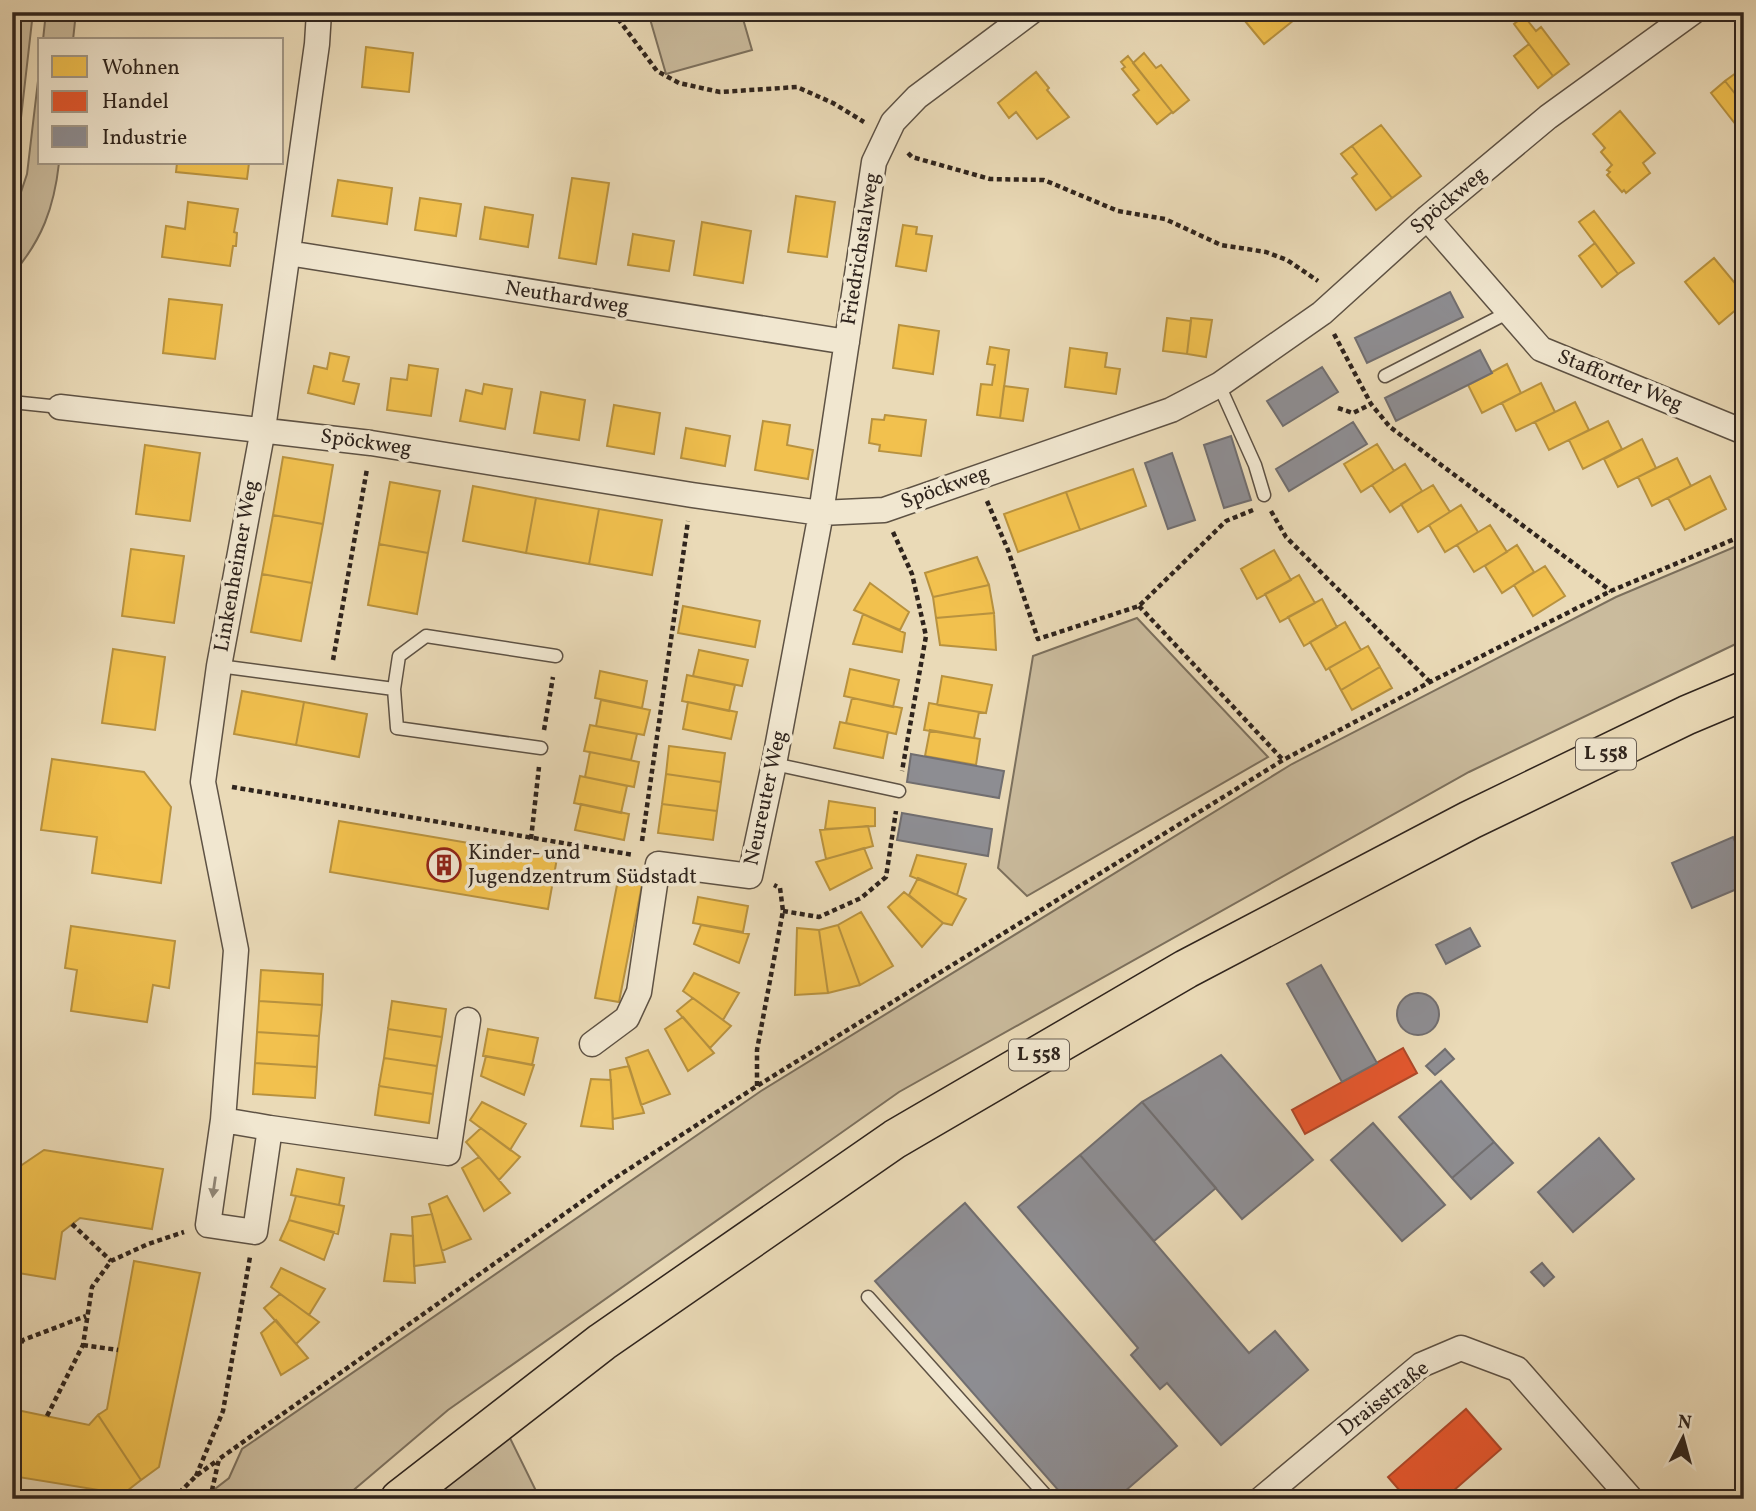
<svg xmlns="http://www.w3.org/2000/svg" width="1756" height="1511" font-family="Vollkorn,serif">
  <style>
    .green { fill: #cabb9d; stroke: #7c705d; stroke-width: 2 }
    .homes { fill: #f2c14e; stroke: #b8923f; stroke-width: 2 }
    .shops { fill: #e4572e; stroke: #ae4829; stroke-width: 2 }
    .industry { fill: #8d8d92; stroke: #716e6f; stroke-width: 2 }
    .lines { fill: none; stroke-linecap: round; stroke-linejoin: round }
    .lane-casing { stroke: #5e5244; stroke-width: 15 }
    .street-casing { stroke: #5e5244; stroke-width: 27 }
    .primary-casing { stroke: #2f241d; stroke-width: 41 }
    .path { stroke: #2f241d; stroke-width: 4.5; stroke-dasharray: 5 3.5; stroke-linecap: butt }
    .lane { stroke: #f1e7d0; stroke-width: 12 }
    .street { stroke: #f1e7d0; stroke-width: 24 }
    .primary { stroke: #eadab7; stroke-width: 38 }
    .oneway { fill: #908676 }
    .labels { text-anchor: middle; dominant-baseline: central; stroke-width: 7; stroke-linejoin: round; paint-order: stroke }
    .shield { fill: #f1e7d0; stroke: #695e53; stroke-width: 2 }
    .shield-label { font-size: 19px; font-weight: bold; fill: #2f241d }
    .street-label { font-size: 21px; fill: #2f241d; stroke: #f1e7d0 }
    .poi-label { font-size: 21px; fill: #2f241d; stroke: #f1e7d0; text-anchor: start }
  </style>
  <rect width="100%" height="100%" fill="#eadab7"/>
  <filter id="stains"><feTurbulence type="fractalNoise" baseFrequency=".00286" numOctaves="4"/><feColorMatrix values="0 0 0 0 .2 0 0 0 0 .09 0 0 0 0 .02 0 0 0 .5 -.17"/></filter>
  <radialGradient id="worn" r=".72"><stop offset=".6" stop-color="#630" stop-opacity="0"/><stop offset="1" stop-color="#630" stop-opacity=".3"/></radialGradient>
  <!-- green -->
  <path class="green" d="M12,12H33L12,197Z
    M46,12H76L73,40H43Z
    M648,12H741L752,50L666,74Z
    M40,64V163H59C54,208 42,240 12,275V219L27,174Z
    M1744,543V640L1469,772L899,1092L448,1410L343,1499H202L229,1478L242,1449L761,1091L1292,764L1616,597Z
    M1137,618L1268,757L1027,896L998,868L1033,656Z
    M506,1430L540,1499H423Z"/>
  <!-- homes -->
  <path class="homes" d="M382,12H406V15L396,14L395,20L384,18L385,12Z
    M1304,12L1264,44L1245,21L1255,12Z
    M1524,16L1536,31L1541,27L1569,64L1553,76L1514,24Z
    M1529,44L1553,76L1538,88L1514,56Z
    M366,47L413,53L409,92L362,87Z
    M1144,53L1156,68L1161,65L1189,100L1173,113L1133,63Z
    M1128,56L1172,112L1157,124L1133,95L1139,90L1122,69L1125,67L1121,62Z
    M1740,70L1744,75V105L1725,81Z
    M1036,72L1049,88L1047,90L1069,117L1037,139L1016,112L1009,118L998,103Z
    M1725,81L1744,105V135L1711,93Z
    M1620,111L1655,153L1643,163L1650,173L1626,193L1624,190L1622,192L1607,175L1610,172L1607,170L1612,165L1601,152L1605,148L1593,134Z
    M1381,125L1421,176L1392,198L1352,146Z
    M1352,146L1392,198L1376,210L1352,178L1357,174L1341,154Z
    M177,163H249L247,179L176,172Z
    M572,178L609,183L596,264L559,258Z
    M338,180L392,188L387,224L332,216Z
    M796,196L835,202L827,257L788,252Z
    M420,198L461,204L456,236L415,230Z
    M188,202L238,209L234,232L237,233L236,246H233L230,266L162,257L166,226L185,229Z
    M485,207L533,215L528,247L480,239Z
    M1594,211L1634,263L1618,274L1579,222Z
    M702,222L751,231L743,283L694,275Z
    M903,225L917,227L916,234L932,236L926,271L896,266Z
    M633,234L674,241L669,271L628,265Z
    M1595,243L1618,274L1602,287L1579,256Z
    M1714,258L1744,294V303L1719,324L1685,282Z
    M169,299L222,305L215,359L163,353Z
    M1167,318L1191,321L1187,354L1163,351Z
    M1191,318L1212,320L1206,357L1187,354Z
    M899,325L939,331L933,374L893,368Z
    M990,347L1009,350L1000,418L977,415L981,384L992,385L995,365L987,364Z
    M1070,348L1107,353L1105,367L1120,369L1116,394L1065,387Z
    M330,353L349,357L343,381L359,384L354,404L308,393L314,366L327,369Z
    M1507,364L1521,393L1482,413L1468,385Z
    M409,365L438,369L431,416L387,410L391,378L407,380Z
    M1541,383L1555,412L1516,431L1502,403Z
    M484,384L512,389L505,429L460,421L466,390L482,394Z
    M1004,386L1028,389L1023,421L1000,418Z
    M541,392L585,400L579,440L534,433Z
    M1575,402L1589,430L1549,450L1535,422Z
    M614,405L660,413L654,454L607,446Z
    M885,415L926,420L921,456L879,451L880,445L869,443L872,419L884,420Z
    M763,421L790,425L787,445L813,450L808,479L755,470Z
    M1608,421L1622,449L1583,469L1569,440Z
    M686,428L730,436L725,466L681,458Z
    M1642,439L1656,468L1618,487L1604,459Z
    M1377,444L1394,471L1361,492L1344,464Z
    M145,445L200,453L190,521L136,514Z
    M283,457L333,465L323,524L273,515Z
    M1677,458L1691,486L1652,506L1638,477Z
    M1405,464L1422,491L1390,512L1372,485Z
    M1133,469L1146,506L1080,530L1066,492Z
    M1710,476L1726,509L1685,530L1668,498Z
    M390,482L440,491L428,553L379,544Z
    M1433,485L1450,512L1418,532L1401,504Z
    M473,486L536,498L526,553L463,541Z
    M1066,492L1080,530L1018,552L1004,514Z
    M536,498L599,509L589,564L526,553Z
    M1461,505L1478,532L1445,552L1429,525Z
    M599,509L662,520L652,575L589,564Z
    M273,515L323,524L312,583L262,574Z
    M1490,525L1507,552L1474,572L1457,545Z
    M379,544L428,553L417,614L368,605Z
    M1517,545L1534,572L1502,593L1485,566Z
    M131,549L184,556L174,623L122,616Z
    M1274,550L1291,580L1257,599L1241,569Z
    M977,557L989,585L933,597L925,573Z
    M1545,566L1565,596L1533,616L1514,585Z
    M262,574L312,583L301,641L251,632Z
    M1299,575L1315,603L1280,622L1265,594Z
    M870,583L909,612L900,630L854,610Z
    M989,585L994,613L936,618L933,597Z
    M1322,599L1337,627L1304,646L1288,617Z
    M683,606L760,621L755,647L678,633Z
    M994,613L996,650L940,645L936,618Z
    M863,614L905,633L902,652L853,644Z
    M1345,622L1361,650L1326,670L1310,642Z
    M1368,646L1380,667L1341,690L1329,668Z
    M113,649L165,657L155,730L102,723Z
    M699,650L748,660L742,686L693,676Z
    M1380,667L1392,688L1352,710L1341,690Z
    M850,669L899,680L893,707L844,696Z
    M600,671L647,681L642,708L595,698Z
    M687,675L735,685L729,711L682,701Z
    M942,676L992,685L986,713L937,705Z
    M242,691L304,702L296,745L234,734Z
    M852,698L902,708L896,734L846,723Z
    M601,700L650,710L644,735L596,726Z
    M304,702L367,714L359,757L296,745Z
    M688,702L737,712L731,739L683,729Z
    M929,703L979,712L974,738L924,730Z
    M840,722L888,732L883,758L834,748Z
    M590,725L637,734L631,760L584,751Z
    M930,730L980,739L976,765L925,756Z
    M669,746L725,753L721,782L666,774Z
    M590,752L639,762L634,787L585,777Z
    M52,759L144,772L171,807L161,883L92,873L97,837L41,830Z
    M666,774L721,782L717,811L662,804Z
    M580,776L627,786L621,813L574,803Z
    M829,801L875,808V826L825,829Z
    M581,804L629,814L624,840L575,830Z
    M662,804L717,811L713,840L658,833Z
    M339,821L557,858L548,909L330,872Z
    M868,826L873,846L826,859L820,830Z
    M864,848L872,868L830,890L816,862Z
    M917,855L966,864L957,895L910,876Z
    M918,878L966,899L952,925L943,923L909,895Z
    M618,880L642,885L619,1002L595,998Z
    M904,892L943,923L922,947L888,907Z
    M698,897L748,906L743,932L693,923Z
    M861,912L893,966L860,985L838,925Z
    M701,925L749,934L739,963L694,944Z
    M838,925L860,985L828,993L819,930Z
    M71,926L175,941L169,988L153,985L147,1022L71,1011L77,970L65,968Z
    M797,928L819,930L828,993L795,995Z
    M261,970L323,974L322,1005L259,1001Z
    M694,973L739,993L723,1020L683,991Z
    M693,998L731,1026L710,1048L677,1011Z
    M259,1001L322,1005L319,1036L257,1032Z
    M392,1001L446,1009L442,1037L388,1029Z
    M683,1017L714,1053L688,1071L665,1029Z
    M388,1029L442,1037L437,1066L384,1058Z
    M488,1029L538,1038L532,1065L483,1056Z
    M257,1032L319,1036L317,1067L255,1063Z
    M648,1050L670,1094L641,1105L626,1058Z
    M486,1056L534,1065L524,1095L481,1076Z
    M384,1058L437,1066L433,1094L379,1086Z
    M255,1063L317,1067L315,1098L253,1094Z
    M629,1066L644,1113L613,1119L610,1070Z
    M591,1079L611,1080L613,1129L581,1126Z
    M379,1086L433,1094L429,1123L375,1115Z
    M482,1102L526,1124L510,1150L470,1120Z
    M481,1128L520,1157L499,1180L466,1142Z
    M44,1150L163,1169L152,1229L80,1218L62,1232L55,1279L12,1272L13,1171Z
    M479,1157L510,1193L484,1211L462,1168Z
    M297,1169L344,1178L339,1205L291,1195Z
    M296,1196L344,1206L338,1234L289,1220Z
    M447,1196L471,1239L442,1251L429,1204Z
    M432,1214L445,1262L414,1266L412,1217Z
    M289,1220L334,1232L324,1260L280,1240Z
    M391,1234L413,1236L415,1283L384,1281Z
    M134,1261L200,1273L159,1467L141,1480L98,1415L107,1409Z
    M281,1268L325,1289L309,1315L271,1287Z
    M280,1294L319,1322L296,1344L264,1308Z
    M276,1320L308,1358L281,1375L261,1333Z
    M12,1409L89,1425L98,1415L141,1480L123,1494L12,1476Z"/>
  <!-- shops -->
  <path class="shops" d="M1403,1048L1417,1073L1305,1134L1292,1110Z
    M1466,1409L1501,1449L1444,1499H1407L1388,1477Z"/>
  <!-- industry -->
  <path class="industry" d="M1450,292L1463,317L1367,363L1355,338Z
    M1480,350L1492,373L1396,421L1385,398Z
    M1322,367L1338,392L1283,426L1267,401Z
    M1353,422L1367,444L1289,491L1276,469Z
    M1231,436L1251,500L1224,508L1204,445Z
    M1172,453L1195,520L1168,529L1145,463Z
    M911,754L1004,771L999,798L907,782Z
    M902,813L992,829L988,856L897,840Z
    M1733,837L1744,861V886L1692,908L1672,863Z
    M1470,928L1480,946L1446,964L1436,945Z
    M1321,965L1377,1063L1342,1082L1287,984Z
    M1397 1014a21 21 0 1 1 42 0a21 21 0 1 1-42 0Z
    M1445,1049L1454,1059L1435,1075L1426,1066Z
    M1221,1055L1313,1160L1242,1219L1142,1102Z
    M1441,1081L1494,1142L1452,1178L1399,1117Z
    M1142,1102L1216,1188L1154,1241L1080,1155Z
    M1373,1123L1445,1205L1402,1241L1331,1160Z
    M1599,1138L1634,1179L1573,1232L1538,1192Z
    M1494,1142L1513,1163L1471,1199L1452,1178Z
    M1080,1155L1249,1353L1275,1331L1308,1370L1221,1445L1167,1383L1160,1389L1131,1355L1138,1348L1018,1207Z
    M965,1203L1177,1446L1116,1499H1066L875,1281Z
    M1542,1263L1554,1277L1544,1286L1531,1272Z"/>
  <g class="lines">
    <defs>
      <path id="lane" d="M1385,376L1509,312
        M1219,385L1255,465L1264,495
        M12,402L60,407
        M219,666L394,689L397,728L541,748
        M394,689L399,656L426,636L556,656
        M774,764L899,791
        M868,1297L1049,1499"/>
      <path id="street" d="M1427,218L1541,349L1744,432
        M288,253L847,342
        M60,407L371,443L692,495L821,513L884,510L1171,410L1219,385L1322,313L1427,218L1548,117L1693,12
        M592,1044L627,1018L639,992L658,864L750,876L774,764L821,513L874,162L893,122L917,97L1031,12
        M223,1120L270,1128L255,1232L208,1225L223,1120L236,950L203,782L219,666L263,429L317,44L319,12
        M270,1128L448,1153L468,1020
        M1261,1499L1421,1365L1461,1348L1517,1369L1631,1499"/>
      <path id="primary" d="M400,1499L602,1342L895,1139L1186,969L1470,820L1687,715L1744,691"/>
    </defs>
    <!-- lane casing -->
    <use href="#lane" class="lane-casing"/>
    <!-- street casing -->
    <use href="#street" class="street-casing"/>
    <!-- primary casing -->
    <use href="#primary" class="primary-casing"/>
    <!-- path -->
    <path class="path" d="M613,12L657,71L679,83L720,92L797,87L833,103L864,122
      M908,153L912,157L990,179L1044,180L1118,211L1165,219L1221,245L1266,252L1287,260L1318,281
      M1334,334L1371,404L1390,427L1611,591
      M1338,408L1353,413L1371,404
      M987,501L1008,550L1038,639L1139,606L1226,521L1253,510
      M1271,511L1286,537L1430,682
      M893,532L912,574L926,636L902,771
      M1139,606L1283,760
      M333,660L367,469
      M544,730L553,677
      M232,787L634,855
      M531,839L539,767
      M642,841L688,521
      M783,911L819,917L861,898L886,877L896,811
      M757,1086V1050L783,911L780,888L774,885
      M72,1224L111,1261
      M83,1345L118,1350
      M12,1357L23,1340L86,1316
      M47,1416L83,1345L92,1287L111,1261L148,1244L184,1232
      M196,1476L223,1411L250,1257
      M173,1499L196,1476L218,1460
      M210,1499L219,1459L615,1178L757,1086L1283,760L1430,682L1611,591L1744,535"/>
    <!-- lane -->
    <use href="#lane" class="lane"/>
    <!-- street -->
    <use href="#street" class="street"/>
    <!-- primary -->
    <use href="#primary" class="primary"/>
  </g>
  <!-- one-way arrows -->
  <defs><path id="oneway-solid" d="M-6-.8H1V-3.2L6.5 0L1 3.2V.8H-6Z" transform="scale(1.75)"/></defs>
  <use class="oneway" href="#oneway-solid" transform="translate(214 1187) rotate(98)"/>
  <!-- icons -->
  <defs>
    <symbol id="building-ring" viewBox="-11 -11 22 22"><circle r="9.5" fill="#f1e7d0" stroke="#8f2418" stroke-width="1.5"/><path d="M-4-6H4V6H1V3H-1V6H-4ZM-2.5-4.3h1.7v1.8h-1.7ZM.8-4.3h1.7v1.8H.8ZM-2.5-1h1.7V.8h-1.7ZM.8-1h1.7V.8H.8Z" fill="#8f2418"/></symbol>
  </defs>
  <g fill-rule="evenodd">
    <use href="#building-ring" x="425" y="846" width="38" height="38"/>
  </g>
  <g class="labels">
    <!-- shield labels -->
    <g class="shield">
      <rect x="1576" y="738.5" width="60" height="31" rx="5"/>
      <rect x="1009" y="1039.5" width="60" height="31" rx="5"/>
    </g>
    <g class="shield-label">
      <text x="1606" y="754">L 558</text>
      <text x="1039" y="1055">L 558</text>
    </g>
    <!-- street labels -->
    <g class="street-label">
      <text transform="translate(1449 201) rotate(-40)">Spöckweg</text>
      <text transform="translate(861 249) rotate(-81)">Friedrichstalweg</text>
      <text transform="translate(567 298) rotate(9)">Neuthardweg</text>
      <text transform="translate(1620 381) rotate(22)">Stafforter Weg</text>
      <text transform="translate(366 443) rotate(8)">Spöckweg</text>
      <text transform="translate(945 488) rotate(-20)">Spöckweg</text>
      <text transform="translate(237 566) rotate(-80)">Linkenheimer Weg</text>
      <text transform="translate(766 798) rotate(-78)">Neureuter Weg</text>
      <text transform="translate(1384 1399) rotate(-38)">Draisstraße</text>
    </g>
    <!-- poi labels -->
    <g class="poi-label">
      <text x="468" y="853">Kinder- und<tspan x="468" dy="24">Jugendzentrum Südstadt</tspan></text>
    </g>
  </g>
  <!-- margin -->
  <rect width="1756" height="1511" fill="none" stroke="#eadab7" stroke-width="42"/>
  <rect x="14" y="14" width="1728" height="1483" fill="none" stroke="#2f241d" stroke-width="3.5"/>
  <rect x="21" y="21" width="1714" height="1469" fill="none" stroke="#2f241d" stroke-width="2"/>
  <!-- legend -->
  <rect x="38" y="38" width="245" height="126" fill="#f1e7d0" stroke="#a39988" stroke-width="2"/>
  <rect x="52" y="56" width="35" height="21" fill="#f2c14e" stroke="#a39988" stroke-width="2"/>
  <text x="102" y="74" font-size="21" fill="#2f241d">Wohnen</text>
  <rect x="52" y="91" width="35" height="21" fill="#e4572e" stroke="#a39988" stroke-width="2"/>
  <text x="102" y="108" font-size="21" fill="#2f241d">Handel</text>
  <rect x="52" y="126" width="35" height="21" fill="#8d8d92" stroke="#a39988" stroke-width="2"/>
  <text x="102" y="144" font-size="21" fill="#2f241d">Industrie</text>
  <!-- north arrow -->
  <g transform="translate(1683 1438) rotate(6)" stroke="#f1e7d0" stroke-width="5" paint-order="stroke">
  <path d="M0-5L12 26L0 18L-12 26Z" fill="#2f241d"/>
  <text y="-10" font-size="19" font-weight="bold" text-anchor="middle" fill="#2f241d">N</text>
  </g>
  <rect width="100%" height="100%" filter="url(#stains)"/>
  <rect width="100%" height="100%" fill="url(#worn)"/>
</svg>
